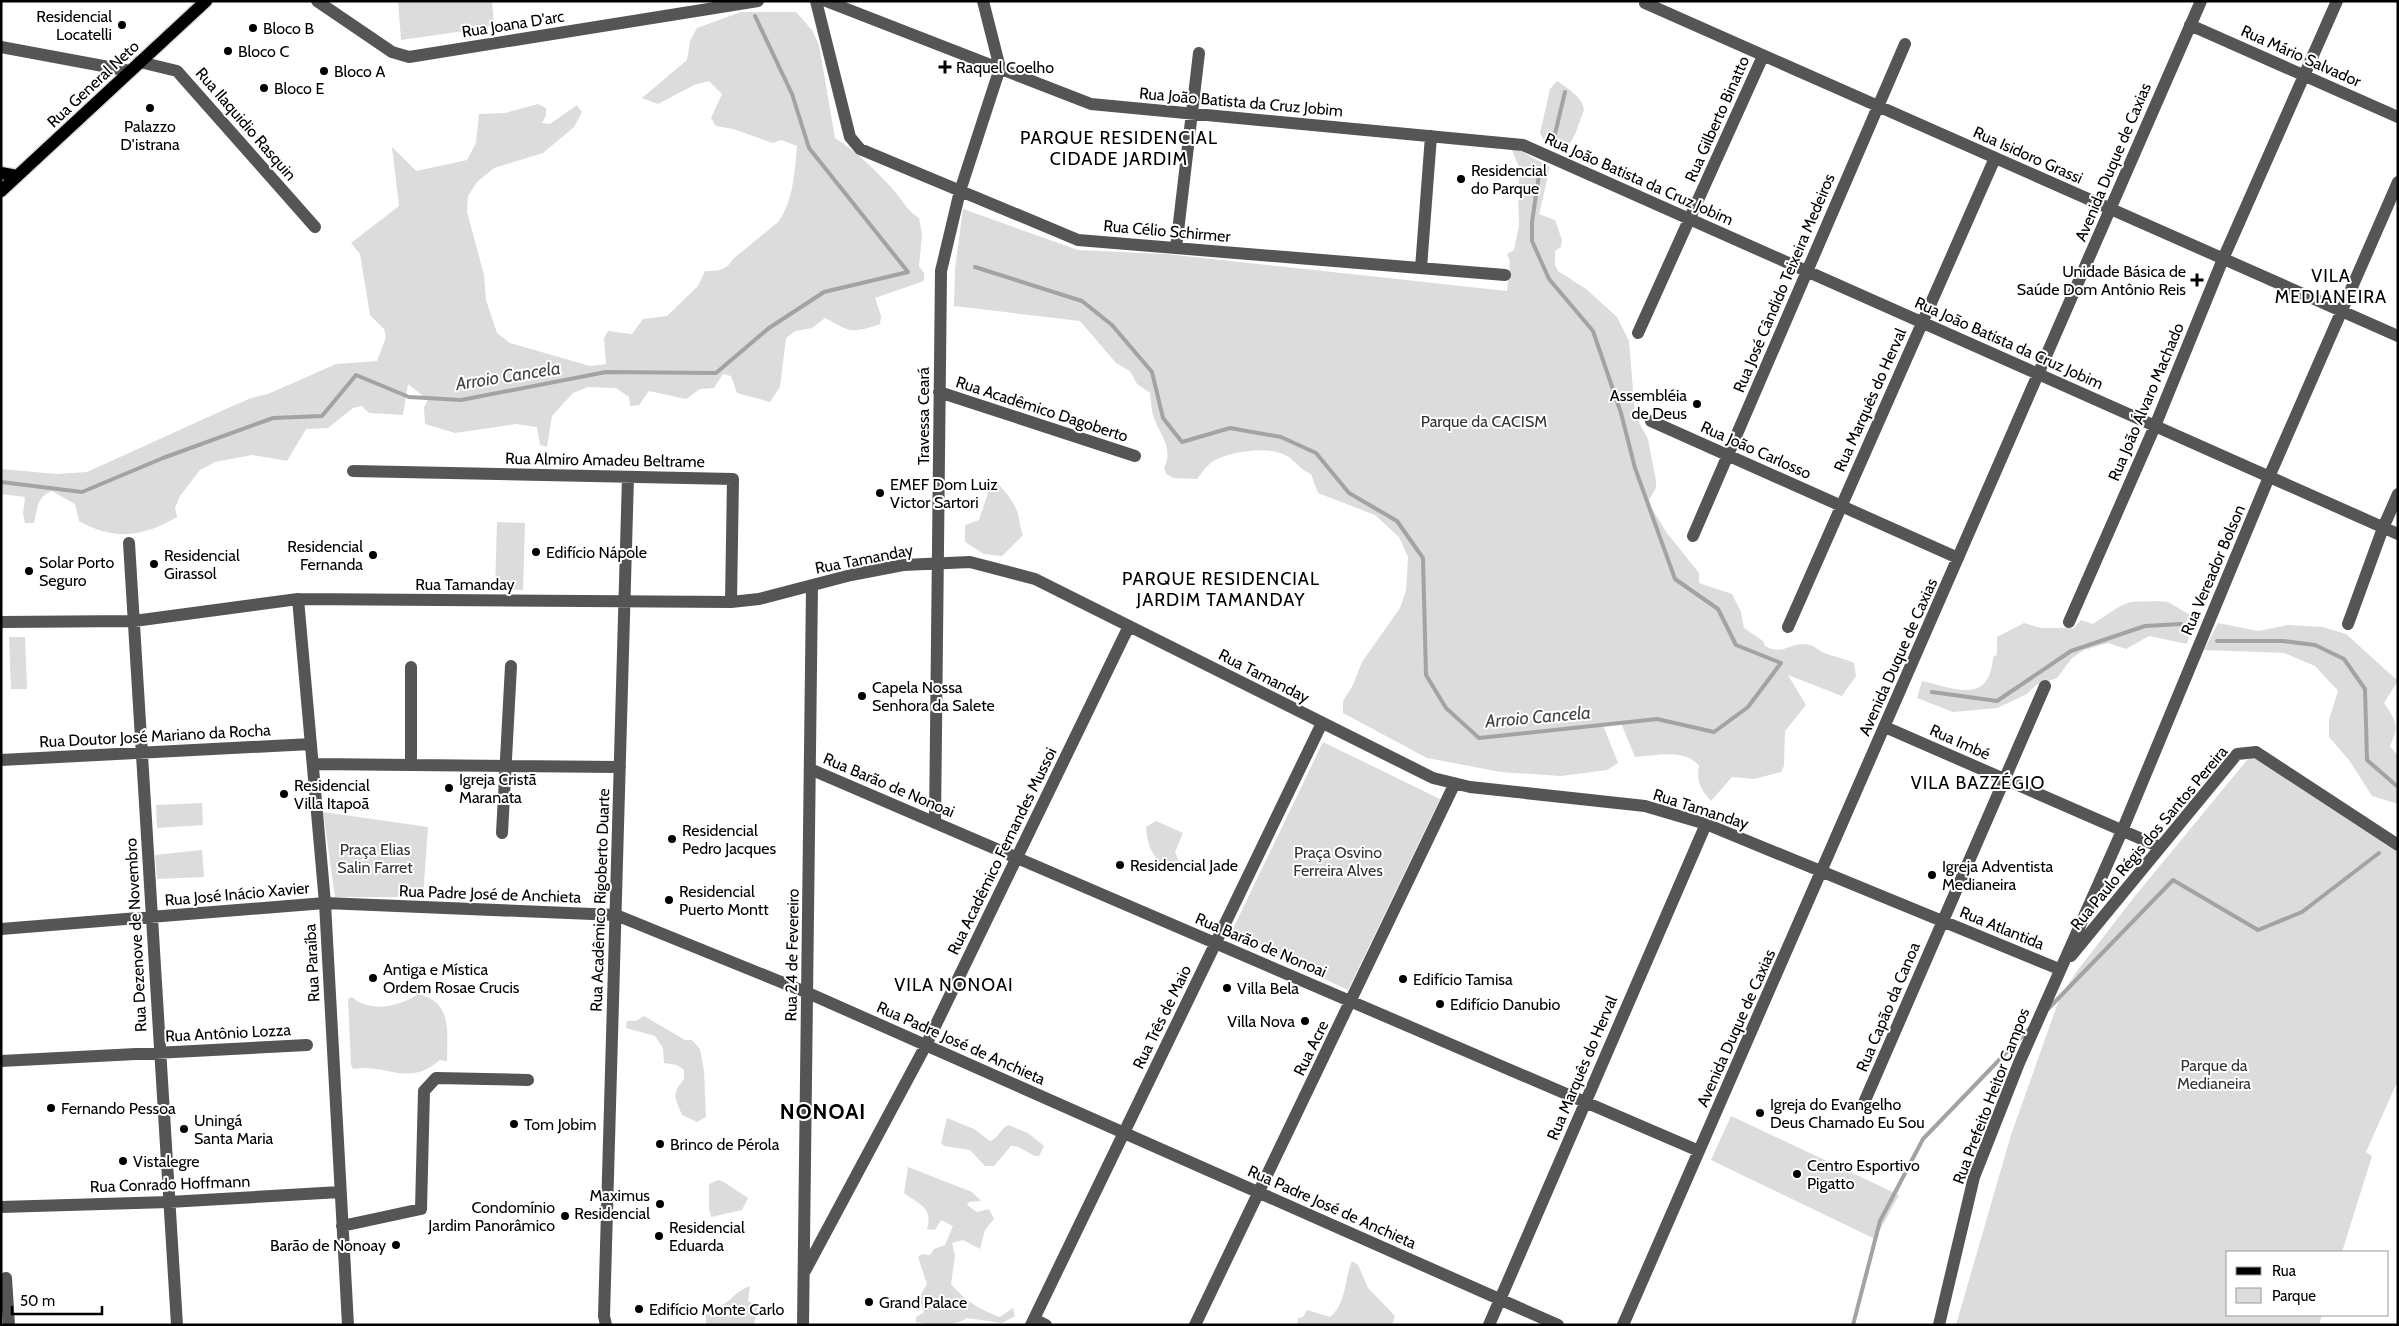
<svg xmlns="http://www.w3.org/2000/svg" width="2399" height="1326" font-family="Cabin,sans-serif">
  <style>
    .green { fill: #dcdcdc }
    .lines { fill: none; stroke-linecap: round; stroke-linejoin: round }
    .stream { stroke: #a3a3a3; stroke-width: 4 }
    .major-casing { stroke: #dbdbdb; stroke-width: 15 }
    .minor { stroke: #555; stroke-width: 12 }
    .major { stroke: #000; stroke-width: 12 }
    .poi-dot { fill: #000; stroke: #fff; stroke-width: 2 }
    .labels { text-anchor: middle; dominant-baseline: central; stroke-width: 4; stroke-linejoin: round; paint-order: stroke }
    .poi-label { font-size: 16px; fill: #000; stroke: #fff; text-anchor: start }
    .street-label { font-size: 16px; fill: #000; stroke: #fff }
    .park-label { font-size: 16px; fill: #333; stroke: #fff }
    .neighbourhood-label { font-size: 18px; letter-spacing: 1px; fill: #000; stroke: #fff }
    .water-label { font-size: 18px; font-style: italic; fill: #444; stroke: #fff }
    .district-label { font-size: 21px; font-weight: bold; letter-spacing: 1px; fill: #000; stroke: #fff }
  </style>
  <rect width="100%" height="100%" fill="#fff"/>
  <!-- green -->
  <path class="green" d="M398,1H492L494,25L471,30L401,40Z
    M741,12H796L812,30L819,45L835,138C857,152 879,173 896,193C906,205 905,208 919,218L922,234L919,266L924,273V281L875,298L881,316L880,324C851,334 851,332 825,318L812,328L795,331L786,338L780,387L770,402L737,393L731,376L723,374L714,388L700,389L686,399L649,391L639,405L630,406L629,397L616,388L588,387L573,393L552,416L547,447L540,445L537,427L516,424L455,433L425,424L424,407L428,400L408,384L403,415L369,413L362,406L353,408L328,428L306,429L287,461L252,455L215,462L200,470L180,496L175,508L177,517C143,537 114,541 79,521L75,504L52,491C37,496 37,510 34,523H25L23,514L25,497L1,494V469L57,474L87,472L217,413L251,398L268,394L336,364L377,361L386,337L384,329L370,315L360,254L351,243L399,206L392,147L416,171L467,160L476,143L479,114L505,113L538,104L546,108V115L542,123L550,124L577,105L582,112L574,127L543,153L494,168L477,182L468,196L467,212L484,275L486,300L497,333L510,343L590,366L606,364L604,338L608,331L632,334L643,319L667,316L698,286L705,271C718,271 726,271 733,259L778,222C793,203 795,170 797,146L781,140L773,143L733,129L716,126L711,118L722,94L709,81L694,85L658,104L642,98L687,60L690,41L697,28Z
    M1557,81C1567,88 1582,96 1584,110C1579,121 1575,143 1563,149L1546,144L1540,133L1550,89Z
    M1512,150H1519L1550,167L1539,214L1555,220L1562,240L1561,247L1555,251V265L1558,271L1586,289L1617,317L1629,341L1635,415L1648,439L1656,481V488L1649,500L1651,507L1667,533L1699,573V583L1732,594L1741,612L1744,628L1763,641L1765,646C1784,657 1792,640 1810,645C1815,646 1819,651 1824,653C1834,657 1844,658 1854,663L1856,676L1842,696L1788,675L1806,705L1785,731L1784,766L1781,772L1754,779L1732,777L1711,801C1701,789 1696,782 1699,766C1685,748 1655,756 1635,757L1621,723L1603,725L1618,763L1607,770L1561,776L1501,772L1427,758L1343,713V701L1353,685L1362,662L1400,608L1406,591L1408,557L1399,537L1375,515L1318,493L1311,474C1299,469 1297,462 1287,456C1270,445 1228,451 1212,462C1206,466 1201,474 1197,479L1174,478L1166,474L1164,468C1174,448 1160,435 1154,418C1151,410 1151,401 1150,393L1137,384L1130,371L1116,363L1080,321L954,306L955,269L963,209L1078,250L1166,254L1507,291L1510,261L1507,254L1514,250L1519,225L1518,192L1520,170Z
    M995,481C1003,488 1013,501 1017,511C1020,518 1019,526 1023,535L1002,556L984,554L965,542V525L979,520L991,484Z
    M497,522L525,523L523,590L495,589Z
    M2156,601L2168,602L2195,618L2187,644L2149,636L2126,649L2108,643L2084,650L2072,658L2057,678L2036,685L2027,694L1997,708L1953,712L1917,698L1922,681C1953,688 1990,706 1993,657L1997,655V637L2024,623L2041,628H2074L2081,620L2093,624C2102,618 2122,603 2132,602C2140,601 2148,602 2156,601Z
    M2218,623L2258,631L2288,625L2323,627L2346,634L2398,681L2384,703C2397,721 2399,727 2390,746L2398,756V804L2372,796L2349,760L2329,737V720L2338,691L2315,666L2284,653L2204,650Z
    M9,637H25L27,689H11Z
    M1323,742L1440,799L1348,990L1230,935Z
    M2252,754L2398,851V1080L2366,1152L2372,1156L2342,1252H2228V1315H2322L2319,1325H1956L2011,1135L2060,997L2077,971L2135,896Z
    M202,803L203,825L157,828L156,805Z
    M323,812L428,827L423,897H335Z
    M1156,821L1183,833L1175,852L1182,868L1174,871C1153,859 1148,850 1146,827Z
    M202,850L204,877L157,879L155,855Z
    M418,994C453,1002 447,1032 447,1061L440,1060C408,1088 386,1063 353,1069L351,1065L348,999L352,997C369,1013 400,1007 418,994Z
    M644,1016L685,1040H692L700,1049L704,1071L706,1117L697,1122L682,1115C675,1097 671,1095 684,1079V1070L677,1065L664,1063L663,1048L655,1036L626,1028L627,1021H636Z
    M1731,1116L1899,1195L1875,1239L1711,1160Z
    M947,1118L974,1129L990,1141C999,1138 1000,1129 1008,1125L1028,1133L1044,1146L1039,1156C1029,1157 1024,1146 1011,1146L994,1166H985L970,1150L944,1146L941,1143Z
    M908,1167L972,1192L981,1201L969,1202L967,1205L977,1212L989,1209L994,1219L985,1230L980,1249L963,1240L952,1243L955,1256L951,1284C965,1301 980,1310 1000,1317L1013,1308L1015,1316L1002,1323L967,1318C956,1326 930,1326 916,1322V1317L924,1312L919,1298L927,1284L918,1257L922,1254L930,1255L934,1249L945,1245L953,1226L941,1220L935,1230L927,1229C933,1207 920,1205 904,1193Z
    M718,1180L722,1181L748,1198L742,1210L711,1217L709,1209V1184Z
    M1352,1261L1358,1265L1368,1288L1395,1316L1392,1325H1297L1298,1318L1303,1317L1307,1310L1330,1317C1347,1303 1344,1279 1352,1261Z
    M750,1286L748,1301L758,1305L754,1325H706V1308C732,1308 729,1293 750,1286Z"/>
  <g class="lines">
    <!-- stream -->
    <path class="stream" d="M1555,134L1565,92
      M975,267L1082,301L1112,325L1152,372L1163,418L1182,442L1230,428L1281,437L1316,453L1349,493L1397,521L1423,558L1426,675L1446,708L1479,738L1657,719L1714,732L1748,707L1781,663L1736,645L1718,609L1675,579L1635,468L1621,413L1593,331L1549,279L1532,241V222L1539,175
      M1,482L82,492L163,458L273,418L322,416L356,375L409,397L461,400L606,372L716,373L769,328L824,292L908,272L809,148L792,94L755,16
      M2217,641H2283L2315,645L2344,659L2365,689L2367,760L2398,787
      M1932,692L1997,701L2071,651L2145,626L2181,624
      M2048,1009L2173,880L2258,930L2302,912L2379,853
      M1853,1325L1880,1221L1923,1139L2029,1029"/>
    <defs>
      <path id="major" d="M1,173L17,176
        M1,191L206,1"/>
    </defs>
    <!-- major casing -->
    <use href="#major" class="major-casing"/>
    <!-- minor -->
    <path class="minor" d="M317,1L392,52L409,57L758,1
      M816,1L850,137L860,149L1078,240L1505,275
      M826,1L1091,104L1523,145L2398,534
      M1645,3L2398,336
      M2190,25L2398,117
      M1,47L130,71
      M140,62L177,71L315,227
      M1176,248L1199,53
      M1421,268L1431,136
      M1638,333L1763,56
      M939,392L1135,456
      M1651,421L1958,558
      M353,471L733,479L731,602
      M1693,536L1905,44
      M129,543L177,1325
      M298,599L325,903L348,1325
      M1,622L134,621L298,599L731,602L759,599L851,575L903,565L970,562L1035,579L1433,778L1470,787L1645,806L1706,824L2059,969
      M2069,622L2155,426L2223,259L2337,1
      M2348,624L2383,528L2398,494
      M1788,627L1995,158
      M411,667V763
      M1885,727L2160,847
      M1,760L311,744
      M313,764L620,767
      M810,769L1699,1151
      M935,823L941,271L960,191L1000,68L983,1
      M502,833L511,666
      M1,929L325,903L616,915L808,993L1558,1325
      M2071,956L2237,754L2256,752L2398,845
      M1,1061L307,1045
      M1863,1105L2045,686
      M1,1207L169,1202L340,1192
      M342,1226L421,1209L424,1091L436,1078L528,1080
      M805,1271L926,1045L1129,626
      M6,1278L9,1325
      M1034,1319L1046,1325
      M606,1325L604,1316L628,477
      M803,1325L812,586
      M1031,1325L1322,723
      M1195,1325L1454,785
      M1489,1325L1706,824
      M1623,1325L2201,1
      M1939,1325L1974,1177L2019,1063L2122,831L2269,477L2398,182"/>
    <!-- major -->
    <use href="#major" class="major"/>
  </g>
  <!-- markers -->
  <g class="poi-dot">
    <circle cx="122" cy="25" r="5"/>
    <circle cx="253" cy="28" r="5"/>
    <circle cx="228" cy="51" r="5"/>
    <path d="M942.5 59.5h5v5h5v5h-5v5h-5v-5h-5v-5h5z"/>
    <circle cx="324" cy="71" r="5"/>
    <circle cx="264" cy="88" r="5"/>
    <circle cx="150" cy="108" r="5"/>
    <circle cx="1461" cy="179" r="5"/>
    <path d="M2194.5 272.5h5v5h5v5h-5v5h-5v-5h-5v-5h5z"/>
    <circle cx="1697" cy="404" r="5"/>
    <circle cx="880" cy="493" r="5"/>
    <circle cx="536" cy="552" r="5"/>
    <circle cx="373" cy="555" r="5"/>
    <circle cx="154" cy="564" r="5"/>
    <circle cx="29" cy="571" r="5"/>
    <circle cx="862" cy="696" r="5"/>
    <circle cx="449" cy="788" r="5"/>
    <circle cx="284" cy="794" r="5"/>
    <circle cx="672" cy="839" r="5"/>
    <circle cx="1120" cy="865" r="5"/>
    <circle cx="1932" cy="875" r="5"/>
    <circle cx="669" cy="900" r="5"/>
    <circle cx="373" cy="978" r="5"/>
    <circle cx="1403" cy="979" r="5"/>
    <circle cx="1227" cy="988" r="5"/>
    <circle cx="1440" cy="1004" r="5"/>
    <circle cx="1305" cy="1021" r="5"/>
    <circle cx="51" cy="1108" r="5"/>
    <circle cx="1760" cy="1113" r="5"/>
    <circle cx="514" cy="1124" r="5"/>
    <circle cx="184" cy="1129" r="5"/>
    <circle cx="660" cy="1144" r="5"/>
    <circle cx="123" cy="1161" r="5"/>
    <circle cx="1797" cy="1174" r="5"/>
    <circle cx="660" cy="1204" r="5"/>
    <circle cx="565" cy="1216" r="5"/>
    <circle cx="659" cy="1236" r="5"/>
    <circle cx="396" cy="1245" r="5"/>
    <circle cx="869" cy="1302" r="5"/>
    <circle cx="639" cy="1309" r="5"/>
  </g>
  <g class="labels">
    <!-- poi labels -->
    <g class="poi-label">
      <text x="112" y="16" text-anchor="end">Residencial<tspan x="112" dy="18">Locatelli</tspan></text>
      <text x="263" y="28">Bloco B</text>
      <text x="238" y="51">Bloco C</text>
      <text x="956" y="67">Raquel Coelho</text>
      <text x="334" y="71">Bloco A</text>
      <text x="274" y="88">Bloco E</text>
      <text x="150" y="126" text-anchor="middle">Palazzo<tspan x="150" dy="18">D'istrana</tspan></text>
      <text x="1471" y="170">Residencial<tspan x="1471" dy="18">do Parque</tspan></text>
      <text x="2186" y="271" text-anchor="end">Unidade Básica de<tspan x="2186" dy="18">Saúde Dom Antônio Reis</tspan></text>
      <text x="1687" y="395" text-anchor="end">Assembléia<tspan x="1687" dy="18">de Deus</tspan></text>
      <text x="890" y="484">EMEF Dom Luiz<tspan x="890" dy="18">Victor Sartori</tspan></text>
      <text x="363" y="546" text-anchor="end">Residencial<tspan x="363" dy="18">Fernanda</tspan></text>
      <text x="546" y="552">Edifício Nápole</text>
      <text x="164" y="555">Residencial<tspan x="164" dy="18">Girassol</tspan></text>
      <text x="39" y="562">Solar Porto<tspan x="39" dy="18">Seguro</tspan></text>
      <text x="872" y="687">Capela Nossa<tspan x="872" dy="18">Senhora da Salete</tspan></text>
      <text x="459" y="779">Igreja Cristã<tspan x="459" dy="18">Maranata</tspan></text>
      <text x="294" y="785">Residencial<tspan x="294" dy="18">Villa Itapoã</tspan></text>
      <text x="682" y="830">Residencial<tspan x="682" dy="18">Pedro Jacques</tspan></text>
      <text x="1130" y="865">Residencial Jade</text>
      <text x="1942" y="866">Igreja Adventista<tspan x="1942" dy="18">Medianeira</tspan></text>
      <text x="679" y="891">Residencial<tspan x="679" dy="18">Puerto Montt</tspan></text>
      <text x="383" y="969">Antiga e Mística<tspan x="383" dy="18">Ordem Rosae Crucis</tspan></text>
      <text x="1413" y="979">Edifício Tamisa</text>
      <text x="1237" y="988">Villa Bela</text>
      <text x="1450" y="1004">Edifício Danubio</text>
      <text x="1295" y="1021" text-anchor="end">Villa Nova</text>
      <text x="1770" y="1104">Igreja do Evangelho<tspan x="1770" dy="18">Deus Chamado Eu Sou</tspan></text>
      <text x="61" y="1108">Fernando Pessoa</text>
      <text x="194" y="1120">Uningá<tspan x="194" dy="18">Santa Maria</tspan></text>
      <text x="524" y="1124">Tom Jobim</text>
      <text x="670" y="1144">Brinco de Pérola</text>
      <text x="133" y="1161">Vistalegre</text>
      <text x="1807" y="1165">Centro Esportivo<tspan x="1807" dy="18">Pigatto</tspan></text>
      <text x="650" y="1195" text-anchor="end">Maximus<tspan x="650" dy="18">Residencial</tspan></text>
      <text x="555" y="1207" text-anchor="end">Condomínio<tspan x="555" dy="18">Jardim Panorâmico</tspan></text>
      <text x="669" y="1227">Residencial<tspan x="669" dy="18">Eduarda</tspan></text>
      <text x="386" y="1245" text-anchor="end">Barão de Nonoay</text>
      <text x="879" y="1302">Grand Palace</text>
      <text x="649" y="1309">Edifício Monte Carlo</text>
    </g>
    <!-- street labels -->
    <g class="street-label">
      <text transform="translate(513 24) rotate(-9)">Rua Joana D'arc</text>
      <text transform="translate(2301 56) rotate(24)">Rua Mário Salvador</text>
      <text transform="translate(93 84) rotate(-43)">Rua General Neto</text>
      <text transform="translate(1241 102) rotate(5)">Rua João Batista da Cruz Jobim</text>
      <text transform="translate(1717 119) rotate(-66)">Rua Gilberto Binatto</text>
      <text transform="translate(246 124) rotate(49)">Rua Ilaquidio Rasquin</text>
      <text transform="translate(2028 155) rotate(24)">Rua Isidoro Grassi</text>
      <text transform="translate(2113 162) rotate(-67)">Avenida Duque de Caxias</text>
      <text transform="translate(1639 179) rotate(24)">Rua João Batista da Cruz Jobim</text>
      <text transform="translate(1167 231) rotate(5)">Rua Célio Schirmer</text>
      <text transform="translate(1784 283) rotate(-67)">Rua José Cândido Teixeira Medeiros</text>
      <text transform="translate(2009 343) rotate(24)">Rua João Batista da Cruz Jobim</text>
      <text transform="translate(1870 400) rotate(-66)">Rua Marquês do Herval</text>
      <text transform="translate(2146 402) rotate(-67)">Rua João Álvaro Machado</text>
      <text transform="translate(1042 409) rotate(18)">Rua Acadêmico Dagoberto</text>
      <text transform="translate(923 416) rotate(-90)">Travessa Ceará</text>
      <text transform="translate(1756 450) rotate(24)">Rua João Carlosso</text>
      <text transform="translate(605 460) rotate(1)">Rua Almiro Amadeu Beltrame</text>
      <text transform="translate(864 559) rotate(-11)">Rua Tamanday</text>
      <text transform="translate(2213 570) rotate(-67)">Rua Vereador Bolson</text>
      <text x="465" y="584">Rua Tamanday</text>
      <text transform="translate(1898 657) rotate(-66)">Avenida Duque de Caxias</text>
      <text transform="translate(1264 676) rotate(27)">Rua Tamanday</text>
      <text transform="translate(155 736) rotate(-3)">Rua Doutor José Mariano da Rocha</text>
      <text transform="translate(1960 742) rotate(24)">Rua Imbé</text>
      <text transform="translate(889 785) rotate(23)">Rua Barão de Nonoai</text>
      <text transform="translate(1701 809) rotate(18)">Rua Tamanday</text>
      <text transform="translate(2149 838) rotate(-50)">Rua Paulo Régis dos Santos Pereira</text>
      <text transform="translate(1002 851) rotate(-64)">Rua Acadêmico Fernandes Mussoi</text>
      <text transform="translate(237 894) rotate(-5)">Rua José Inácio Xavier</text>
      <text transform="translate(490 894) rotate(2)">Rua Padre José de Anchieta</text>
      <text transform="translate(600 900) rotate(-88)">Rua Acadêmico Rigoberto Duarte</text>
      <text transform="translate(2002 928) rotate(22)">Rua Atlantida</text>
      <text transform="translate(136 935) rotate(-93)">Rua Dezenove de Novembro</text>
      <text transform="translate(1261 945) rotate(23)">Rua Barão de Nonoai</text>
      <text transform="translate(792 955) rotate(-89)">Rua 24 de Fevereiro</text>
      <text transform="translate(312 963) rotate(-93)">Rua Paraíba</text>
      <text transform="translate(1888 1007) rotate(-67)">Rua Capão da Canoa</text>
      <text transform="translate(1162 1017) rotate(-64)">Rua Três de Maio</text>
      <text transform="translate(1736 1028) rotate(-66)">Avenida Duque de Caxias</text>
      <text transform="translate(228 1033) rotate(-3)">Rua Antônio Lozza</text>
      <text transform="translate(961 1043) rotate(24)">Rua Padre José de Anchieta</text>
      <text transform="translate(1311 1048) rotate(-64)">Rua Acre</text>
      <text transform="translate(1582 1068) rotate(-67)">Rua Marquês do Herval</text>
      <text transform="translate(1991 1096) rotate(-69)">Rua Prefeito Heitor Campos</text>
      <text transform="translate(170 1184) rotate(-2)">Rua Conrado Hoffmann</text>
      <text transform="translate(1332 1207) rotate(24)">Rua Padre José de Anchieta</text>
    </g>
    <!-- park labels -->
    <g class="park-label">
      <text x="1484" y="421">Parque da CACISM</text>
      <text x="375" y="849">Praça Elias<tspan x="375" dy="18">Salin Farret</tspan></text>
      <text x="1338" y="852">Praça Osvino<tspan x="1338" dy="18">Ferreira Alves</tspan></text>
      <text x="2214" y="1065">Parque da<tspan x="2214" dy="18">Medianeira</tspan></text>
    </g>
    <!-- neighbourhood labels -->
    <g class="neighbourhood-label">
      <text x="1119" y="138">PARQUE RESIDENCIAL<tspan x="1119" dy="21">CIDADE JARDIM</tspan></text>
      <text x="2331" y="276">VILA<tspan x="2331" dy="21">MEDIANEIRA</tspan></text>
      <text x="1221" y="579">PARQUE RESIDENCIAL<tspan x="1221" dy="21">JARDIM TAMANDAY</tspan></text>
      <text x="1978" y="783">VILA BAZZÉGIO</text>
      <text x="954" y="985">VILA NONOAI</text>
    </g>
    <!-- water labels -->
    <g class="water-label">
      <text transform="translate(508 376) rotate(-9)">Arroio Cancela</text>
      <text transform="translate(1538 717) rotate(-5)">Arroio Cancela</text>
    </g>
    <!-- district labels -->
    <g class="district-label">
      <text x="823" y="1111">NONOAI</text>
    </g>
  </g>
  <!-- border -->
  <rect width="2399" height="1326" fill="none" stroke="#000000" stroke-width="5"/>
  <!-- legend -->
  <rect x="2226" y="1251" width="162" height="65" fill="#ffffff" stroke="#999999"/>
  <rect x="2236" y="1267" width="25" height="8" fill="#000000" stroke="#999999"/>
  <text x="2272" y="1276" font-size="15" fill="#000000">Rua</text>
  <rect x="2236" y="1288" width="25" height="15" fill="#dcdcdc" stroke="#999999"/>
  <text x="2272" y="1301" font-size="15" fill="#000000">Parque</text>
  <!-- scale -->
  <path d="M12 1306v8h90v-8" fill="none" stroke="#000000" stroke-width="2.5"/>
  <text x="20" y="1306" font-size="15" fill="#000000" stroke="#ffffff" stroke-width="4" paint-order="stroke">50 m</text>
</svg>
